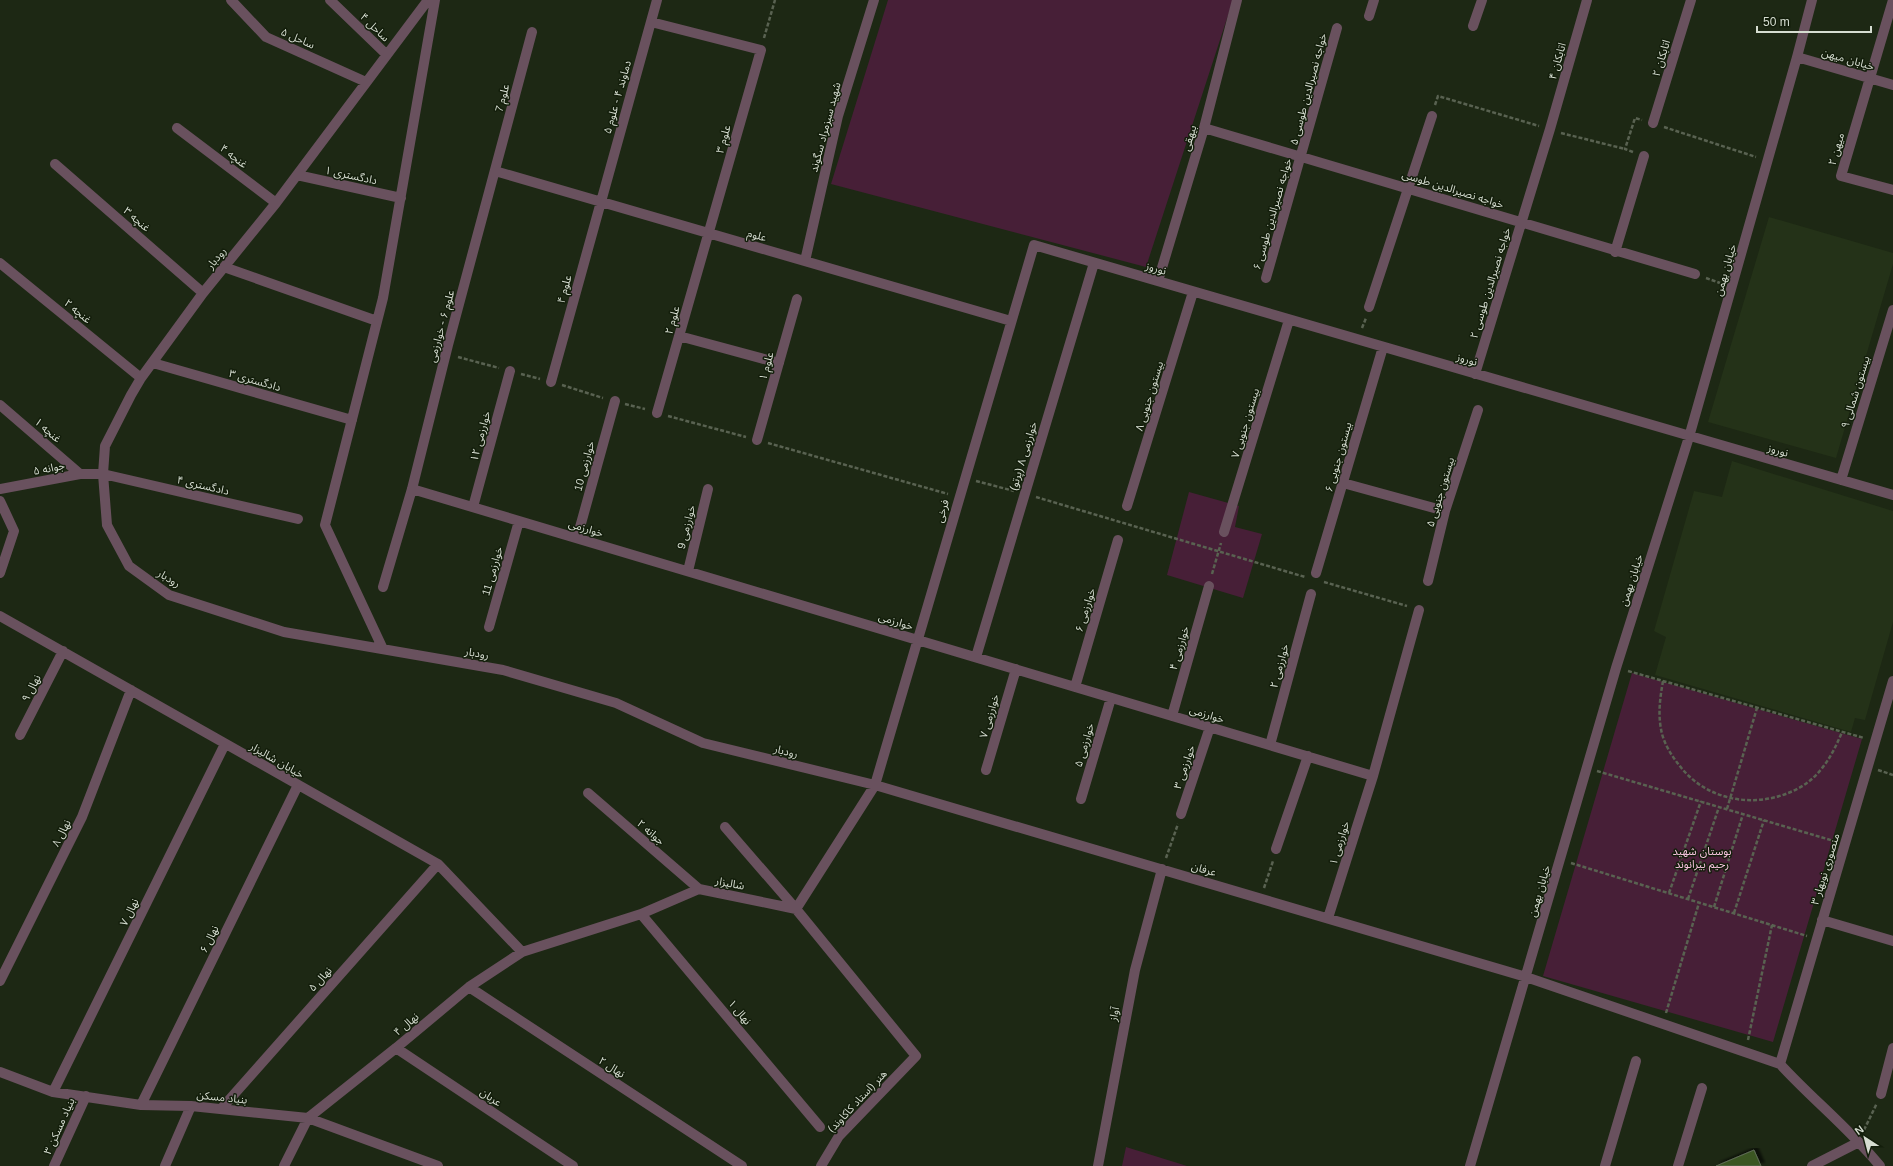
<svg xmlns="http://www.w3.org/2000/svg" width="1893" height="1166" font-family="Arial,'Noto Sans Arabic',sans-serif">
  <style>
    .built { fill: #243218 }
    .green { fill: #471f37 }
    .building { fill: #3b5723; stroke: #5f6c56; filter: url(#shadow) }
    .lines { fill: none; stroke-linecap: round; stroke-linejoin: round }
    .path { stroke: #596251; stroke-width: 2.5; stroke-dasharray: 4 2; stroke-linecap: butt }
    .minor { stroke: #69515e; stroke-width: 10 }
    .labels { text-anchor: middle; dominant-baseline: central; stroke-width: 3; stroke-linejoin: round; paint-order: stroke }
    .street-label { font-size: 11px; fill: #d6ddd1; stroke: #131e0b }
    .park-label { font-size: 11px; fill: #f7c3df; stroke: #131e0b }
  </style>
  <defs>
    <filter id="shadow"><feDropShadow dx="3.5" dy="-3.5" stdDeviation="1" flood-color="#0009"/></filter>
  </defs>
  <rect width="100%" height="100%" fill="#1d2814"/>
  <!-- built -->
  <path class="built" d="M1769,217L1893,253V264L1836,458L1708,422Z
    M1732,461L1893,511V622L1865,720L1855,718L1851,732L1655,675L1666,637L1654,631L1694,491L1722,497Z"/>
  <!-- green -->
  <path class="green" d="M888,0H1233L1146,267L831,184Z
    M1189,492L1239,506L1235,527L1262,534L1243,598L1167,575Z
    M1632,673L1862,739L1773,1042L1543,976Z
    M1126,1147L1187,1166H1122Z"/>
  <!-- building -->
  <path class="building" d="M1754,1150L1761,1166H1716Z"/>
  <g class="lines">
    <!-- path -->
    <path class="path" d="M764,38L775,0
      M1435,105L1438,96L1539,126
      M1664,127L1756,157
      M1561,133L1625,149
      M1633,152L1625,149L1635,118L1642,120
      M1706,278L1720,283
      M1362,328L1366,318
      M458,357L499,368
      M521,374L540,379
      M562,385L603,398
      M625,404L645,409
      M668,416L746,437
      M768,443L948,494
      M976,481L1014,491
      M1036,497L1305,577
      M1212,574L1221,543
      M1324,582L1407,606
      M1628,671L1864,738
      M1663,681C1660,698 1658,713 1661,729C1663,742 1671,755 1679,765C1707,802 1758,810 1799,788C1821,776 1833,754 1842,732
      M1878,770L1893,775
      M1597,771L1834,841
      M1727,809L1757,708
      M1166,858L1178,824
      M1571,863L1807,936
      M1264,888L1273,861
      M1669,893L1701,801
      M1688,899L1719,807
      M1714,907L1743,814
      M1734,913L1764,820
      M1666,1013L1699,903
      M1748,1040L1772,925
      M1864,1130L1877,1103"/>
    <!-- minor -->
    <path class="minor" d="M231,0L266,37L366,82
      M330,0L387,55
      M428,0L276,203L203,293L141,378L131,395L105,446L103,474L107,525L129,566L169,595L284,632L503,670L616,703L703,743L875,785L1526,977L1780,1064C1812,1099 1850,1129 1880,1166
      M1893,0L1841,176L1893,190
      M1369,16L1374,0
      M651,22L761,50L657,413
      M1473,26L1482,0
      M1797,57L1893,85
      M1653,123L1691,0
      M177,128L276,203
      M1204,128L1695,274
      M55,164L203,293
      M495,171L1011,321
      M297,175L401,198
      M1615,252L1644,156
      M805,261L838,116L874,0
      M0,263L141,378
      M224,267L377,321
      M1266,278L1337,28
      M1158,281L1204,128L1237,0
      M1369,307L1432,116
      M679,336L779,363
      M153,363L352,420
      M1475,374L1550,129L1587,0
      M551,382L657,0
      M0,405L80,474
      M757,440L797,299
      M1841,480L1893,310
      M1343,483L1445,511
      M0,489L80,474H103L298,519
      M412,489L1373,776
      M0,501L14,531L0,573
      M1127,506L1193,292
      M473,507L510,371
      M1224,532L1289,320
      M577,538L615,401
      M688,571L708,489
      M1316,573L1383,347
      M1428,581L1445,511L1478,410
      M383,587L412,489L448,345L532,32
      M0,616L438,864L522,952
      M489,627L519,521
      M383,649L325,525L383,298L435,0
      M976,657L1094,263
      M1075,687L1118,540
      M1172,716L1209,586
      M20,735L63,651
      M1270,745L1311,594
      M986,770L1016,669
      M588,793L699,889
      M1081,799L1111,698
      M1181,814L1210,727
      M725,827L796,909L916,1056L839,1136L821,1166
      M1276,849L1308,756
      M641,914L820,1127
      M1328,918L1373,776L1419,610
      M1822,920L1893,941
      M0,981L82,817L131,690
      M469,987L742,1166
      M396,1048L573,1166
      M1780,1064L1893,681
      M0,1072L53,1092L141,1105L191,1106L308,1118L438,1166
      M53,1092L225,744
      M1881,1094L1893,1048
      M141,1105L298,785
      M221,1109L438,864
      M54,1166L86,1096
      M165,1166L191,1106
      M284,1166L308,1118L396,1048L469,987L522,952L641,914L699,889L796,909L875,785L1034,245L1893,495
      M1098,1166L1135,970L1162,869
      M1470,1166L1616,668L1689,437L1797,57L1812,0
      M1605,1166L1636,1061
      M1678,1166L1702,1088
      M1812,1166L1859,1142"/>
  </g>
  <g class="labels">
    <!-- street labels -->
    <g class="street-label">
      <text transform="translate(375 27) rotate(44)">ساحل ۴</text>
      <text transform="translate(298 38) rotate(24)">ساحل ۵</text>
      <text transform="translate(1661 58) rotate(-73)">اتابکان ۲</text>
      <text transform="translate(1848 59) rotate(16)">خیابان میهن</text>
      <text transform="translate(1557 61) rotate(-74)">اتابکان ۴</text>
      <text transform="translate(1308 89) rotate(-75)">خواجه نصیرالدین طوسی ۵</text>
      <text transform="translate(617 97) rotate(-74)">دماوند ۴ - علوم ۵</text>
      <text transform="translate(502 98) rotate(-75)">علوم 7</text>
      <text transform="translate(825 127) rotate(-75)">شهید سبزمراد سگوند</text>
      <text transform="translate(1189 138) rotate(-74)">بیهقی</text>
      <text transform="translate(723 139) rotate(-74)">علوم ۳</text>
      <text transform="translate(1836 149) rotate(-74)">میهن ۲</text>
      <text transform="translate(234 156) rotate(37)">غنچه ۴</text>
      <text transform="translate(351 175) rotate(12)">دادگستری ۱</text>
      <text transform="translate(1453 189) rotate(17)">خواجه نصیرالدین طوسی</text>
      <text transform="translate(1272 214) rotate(-74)">خواجه نصیرالدین طوسی ۶</text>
      <text transform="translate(137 219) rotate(41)">غنچه ۳</text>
      <text transform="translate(757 235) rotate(16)">علوم</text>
      <text transform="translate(216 258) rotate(-51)">رودبار</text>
      <text transform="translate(1156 268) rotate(16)">نوروز</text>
      <text transform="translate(1725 270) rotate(-74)">خیابان بهمن</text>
      <text transform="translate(1490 283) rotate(-73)">خواجه نصیرالدین طوسی ۲</text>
      <text transform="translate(564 289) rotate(-75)">علوم ۴</text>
      <text transform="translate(78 311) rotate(39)">غنچه ۲</text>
      <text transform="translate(672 320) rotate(-74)">علوم ۲</text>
      <text transform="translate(441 326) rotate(-75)">علوم ۶ - خوارزمی</text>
      <text transform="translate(1467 359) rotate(16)">نوروز</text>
      <text transform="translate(766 366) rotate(-74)">علوم ۱</text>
      <text transform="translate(255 380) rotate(16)">دادگستری ۳</text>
      <text transform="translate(1855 392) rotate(-73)">بیستون شمالی ۹</text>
      <text transform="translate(1149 396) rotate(-73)">بیستون جنوبی ۸</text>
      <text transform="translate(1245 423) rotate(-73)">بیستون جنوبی ۷</text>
      <text transform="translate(48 430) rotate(41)">غنچه ۱</text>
      <text transform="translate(480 436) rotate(-75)">خوارزمی ۱۲</text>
      <text transform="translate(1778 450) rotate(16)">نوروز</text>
      <text transform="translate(1023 456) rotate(-73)">خوارزمی ۸ (پرتو)</text>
      <text transform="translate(1338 457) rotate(-74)">بیستون جنوبی ۶</text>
      <text transform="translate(584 466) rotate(-75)">خوارزمی 10</text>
      <text transform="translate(49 468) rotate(-11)">جوانه ۵</text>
      <text transform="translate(203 485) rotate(13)">دادگستری ۴</text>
      <text transform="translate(1440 492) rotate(-73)">بیستون جنوبی ۵</text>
      <text transform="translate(942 511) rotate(-74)">فرخی</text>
      <text transform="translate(686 527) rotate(-76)">خوارزمی 9</text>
      <text transform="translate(586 528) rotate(17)">خوارزمی</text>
      <text transform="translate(492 571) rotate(-74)">خوارزمی 11</text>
      <text transform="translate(169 578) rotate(31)">رودبار</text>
      <text transform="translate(1631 580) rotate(-72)">خیابان بهمن</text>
      <text transform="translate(1085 610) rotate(-73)">خوارزمی ۶</text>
      <text transform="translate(896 621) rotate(17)">خوارزمی</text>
      <text transform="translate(1179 648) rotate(-74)">خوارزمی ۴</text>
      <text transform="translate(477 653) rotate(10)">رودبار</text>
      <text transform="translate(1279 666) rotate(-75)">خوارزمی ۲</text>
      <text transform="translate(31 688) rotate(-63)">نهال ۹</text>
      <text transform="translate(1207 714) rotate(17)">خوارزمی</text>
      <text transform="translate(989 716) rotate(-74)">خوارزمی ۷</text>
      <text transform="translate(1084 745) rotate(-74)">خوارزمی ۵</text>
      <text transform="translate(786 751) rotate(14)">رودبار</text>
      <text transform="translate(277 760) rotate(30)">خیابان شالیزار</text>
      <text transform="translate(1184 767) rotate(-71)">خوارزمی ۳</text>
      <text transform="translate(651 832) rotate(41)">جوانه ۲</text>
      <text transform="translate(61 833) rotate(-63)">نهال ۸</text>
      <text transform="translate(1339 843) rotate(-73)">خوارزمی ۱</text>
      <text transform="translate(1204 869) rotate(16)">عرفان</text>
      <text transform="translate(1825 869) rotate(-73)">منصوری نوبهار ۳</text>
      <text transform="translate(730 883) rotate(11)">شالیزار</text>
      <text transform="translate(1539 891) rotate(-74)">خیابان بهمن</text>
      <text transform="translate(129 912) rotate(-64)">نهال ۷</text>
      <text transform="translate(209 939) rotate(-64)">نهال ۶</text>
      <text transform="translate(320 979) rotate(-48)">نهال ۵</text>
      <text transform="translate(740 1012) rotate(50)">نهال ۱</text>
      <text transform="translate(1114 1014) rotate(-79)">آواز</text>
      <text transform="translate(406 1024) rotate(-40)">نهال ۴</text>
      <text transform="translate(612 1067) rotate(33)">نهال ۲</text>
      <text transform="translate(222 1097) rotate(6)">بنیاد مسکن</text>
      <text transform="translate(491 1097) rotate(34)">عربان</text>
      <text transform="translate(857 1101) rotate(-47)">هنر (استاد کاکاوند)</text>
      <text transform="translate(59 1126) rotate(-66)">بنیاد مسکن ۳</text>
    </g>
    <!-- park labels -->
    <g class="park-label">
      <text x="1702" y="851">بوستان شهید<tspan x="1702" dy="13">رحیم بیرانوند</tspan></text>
    </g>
  </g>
  <!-- north arrow -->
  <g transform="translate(1865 1138) rotate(324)" stroke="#131e0b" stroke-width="3" paint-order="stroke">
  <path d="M0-3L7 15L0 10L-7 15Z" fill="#d6ddd1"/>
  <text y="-6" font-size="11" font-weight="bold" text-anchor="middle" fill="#d6ddd1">N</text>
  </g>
  <!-- scale -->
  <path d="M1757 26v6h114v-6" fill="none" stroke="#d6ddd1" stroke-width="2"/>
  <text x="1763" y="26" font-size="12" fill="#d6ddd1" stroke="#131e0b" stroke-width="3" paint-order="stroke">50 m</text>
</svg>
